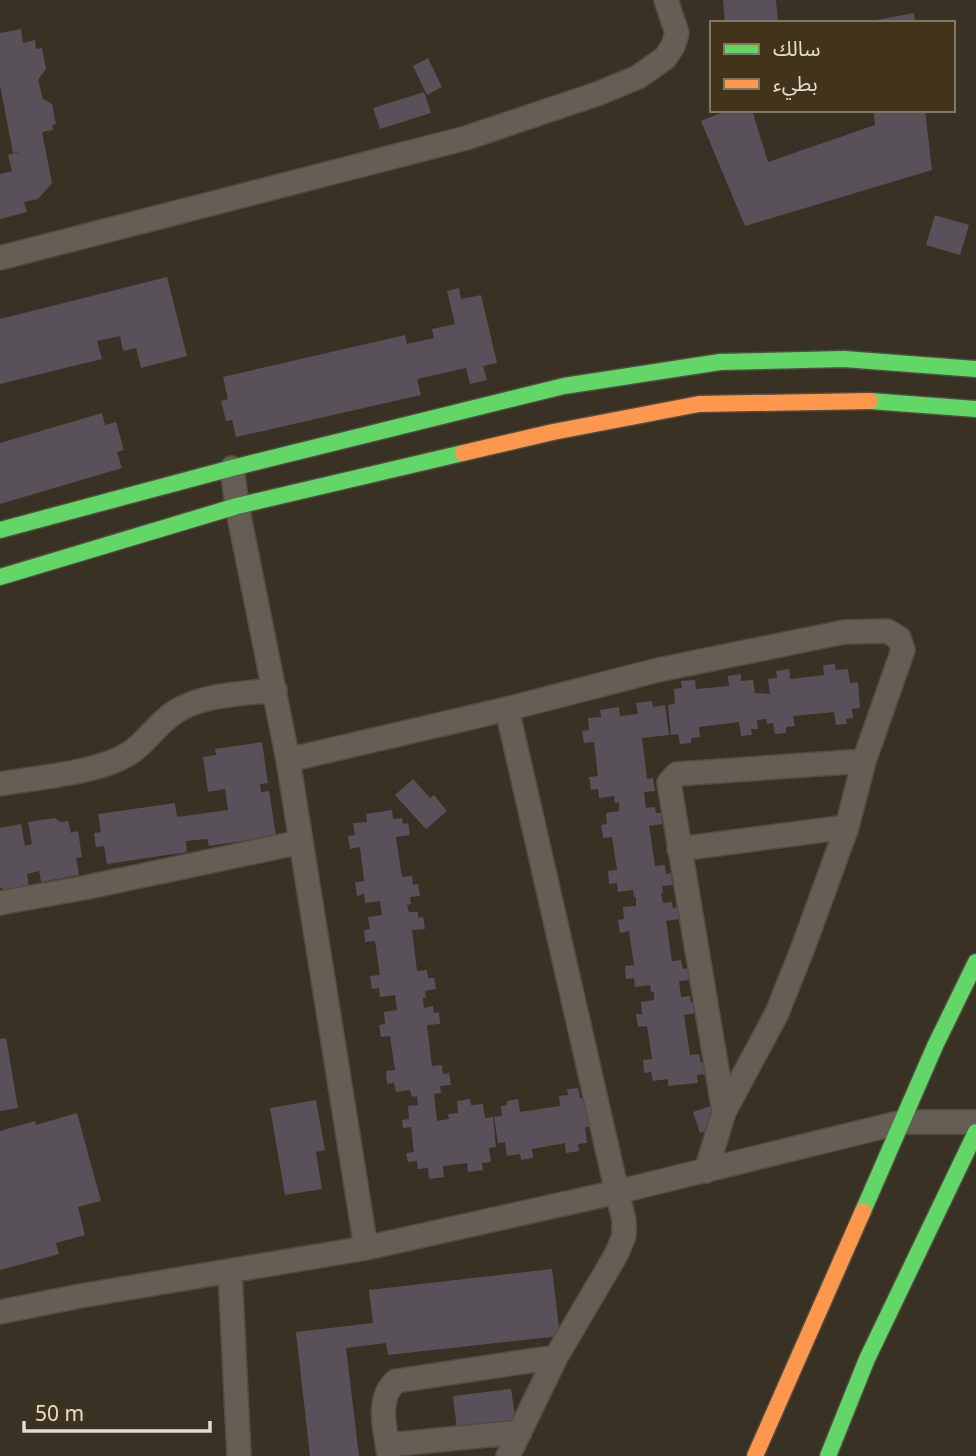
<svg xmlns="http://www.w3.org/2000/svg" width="976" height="1456" font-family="'Noto Sans','Noto Sans Arabic',sans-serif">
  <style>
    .building { fill: #595159 }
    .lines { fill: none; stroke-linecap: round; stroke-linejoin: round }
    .street-casing { stroke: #524c40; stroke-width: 26 }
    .fast-casing { stroke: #524c40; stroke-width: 19 }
    .slow-casing { stroke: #524c40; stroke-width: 19 }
    .street { stroke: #655e54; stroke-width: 23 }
    .fast { stroke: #63d668; stroke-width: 16 }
    .slow { stroke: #ff974d; stroke-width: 16 }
  </style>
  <rect width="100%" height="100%" fill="#393123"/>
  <!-- building -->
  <path class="building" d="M723,0H776L778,23H725Z
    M914,13L915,23H871V21Z
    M21,29L23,43L35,40L36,49L42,48L46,69L38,80L43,99L52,104L56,124L52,125L53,130L42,132L52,183L38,199L24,202L27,212L0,219V174L12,171L8,155L23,151L13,153L0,85V33Z
    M428,58L442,87L427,95L413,66Z
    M424,92L431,113L380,129L373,108Z
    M728,110H752L768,162L875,125L873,110H925L932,170L745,226L701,121Z
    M935,215L969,225L960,255L926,245Z
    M167,277L187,356L141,368L136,348L123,351L120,336L97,341L102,359L0,384V319Z
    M459,288L461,299L481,295L497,363L483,366L487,380L470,384L466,368L417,379L421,395L236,437L232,420L226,421L221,401L228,399L223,377L405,335L407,344L434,338L432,329L455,324L447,291Z
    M102,413L105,425L116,422L124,450L117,452L122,468L0,504V443Z
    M835,664L836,670L848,669L850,683L858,682L860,708L852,709L853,718L846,719L847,724L836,725L834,712L793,716L795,726L786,727V733L775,734L773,723L767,724L766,719L757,720L758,729H751L752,735L741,736L739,722L699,727L700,737L691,738V743L680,744L678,734L671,735L668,705L675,704L674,689L682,688L681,681L695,680L696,689L729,686L728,676L741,674V681L753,680L755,693L770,694L768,679L777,678L776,671L789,669L790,679L824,675L823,665Z
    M652,701L653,707L665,705L669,735L642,738L647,779L653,778L655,791L644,792L646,808L655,807L656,813H661L662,824L649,826L655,866L665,865L666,874L671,873L673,885L662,886L663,893H661L663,903L672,902L673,908L678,907L679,919L666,921L672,961L681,960L683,969L688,968L690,980L679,981L681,997L690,996L691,1003L695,1002L697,1013L684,1015L690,1055L699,1054L701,1063L706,1062L708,1074L697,1075L698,1083L668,1086V1079L653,1081L651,1072L644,1073L643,1060L652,1059L647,1026L638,1027L636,1014H642L641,1002L654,1000V992H651L650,985L635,987L634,978L626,979L625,966L634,965L629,931L620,933L618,920L624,919L623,907L636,906V897H634L633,890L618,892L617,883L609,884L608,871L617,870L612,837L603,838L601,825L607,824L606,813L619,811V802L615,803L614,796L599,798L598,789L591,790L589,777L598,776L594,742L584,743L582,731L589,730L588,718L601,717L600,710L619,707L620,716L638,714L636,703Z
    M262,742L268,783L260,784L261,792L269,791L276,836L209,846L207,839L186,841L187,852L107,864L104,846L96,847L94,833L101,832L98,814L175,803L177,817L228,810L225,789L208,792L203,757L216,755L215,749Z
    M413,779L430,798L434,795L447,811L426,829L395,795Z
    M392,810L393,819L402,818L403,824L408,823L410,835L396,837L402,877L412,876L413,885L418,884L420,896L410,897L411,904L407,905L409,912H418V918L423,917L425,929L412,930L417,971L427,970L428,978H434L436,989L425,991L426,998H423L424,1008L433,1006L434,1013L439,1012L440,1024L427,1025L432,1066L442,1065L443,1074L449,1073L451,1085L440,1086L441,1093L434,1094L437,1121L449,1119L448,1114L458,1113L457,1101L470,1099L471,1105L483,1104L485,1118L493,1117L496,1147L489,1148L491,1162L482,1163L483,1170L468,1172L467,1163L443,1166L444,1177L429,1179L428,1168L418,1169L417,1161L408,1162L406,1153L414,1152L411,1127L403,1128L402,1120L409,1119L408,1106L418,1105L417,1096L412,1097L410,1090L396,1092L394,1083L387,1084L386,1071L395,1070L390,1036L381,1037L379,1025L385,1024L384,1012L397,1010L395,995L380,997L379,988L372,989L370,976L380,975L375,941L365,942L364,930L370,929L368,917L382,915L380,901L365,903L364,894L357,896L355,882L364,881L360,847L350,849L348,836L355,835L353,823L367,822L366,814Z
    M55,818L60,822L68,821L71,833L78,831L82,857L76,858L79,875L41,882L39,871L27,874L29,887L3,892L2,888H0V828L21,824L25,846L32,844L28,822Z
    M6,1038L18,1108L0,1111V1039Z
    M578,1088L580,1098L587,1097L592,1127H585L587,1143L578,1144L579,1151L566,1153L565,1143L532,1149L533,1158L521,1160L520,1154L507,1156L505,1142L498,1143L494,1117L502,1116L501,1106L507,1105V1101L518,1099L520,1112L560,1106L559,1096L568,1095L567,1089Z
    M316,1100L325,1150L316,1152L322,1189L285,1195L270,1108Z
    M714,1105L720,1126L700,1133L693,1112Z
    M77,1113L101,1201L78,1207L85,1235L56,1243L59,1254L0,1270V1131L35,1121L36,1125Z
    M552,1269L560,1336L388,1355L386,1343L346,1348L359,1456H310L296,1332L373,1323L369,1290Z
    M511,1389L516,1422L457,1429L453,1396Z"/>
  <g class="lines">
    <defs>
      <path id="street" d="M0,258L466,138L597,94L638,77L665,58L673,46L677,33L666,0
        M232,468L237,506L288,760
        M507,709L617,1192L902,1122H976
        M0,784C35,778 91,773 121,758C143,748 155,725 175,712C203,694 242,694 275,690
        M679,849L847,827
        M0,903L88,887L301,842
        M724,1112L669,783L677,774L864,761
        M230,1272L239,1456
        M0,1312L80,1296L366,1248
        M388,1445L520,1432
        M389,1456C386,1432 375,1399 396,1381L556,1357
        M508,1456L556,1357L616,1255L624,1236V1220L617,1192L366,1248L288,760L507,709L658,670L844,632L887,631L899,638L903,650L864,761L847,827L804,945L777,1013L724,1112L706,1171"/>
      <path id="fast" d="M870,401L976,409
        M0,530L232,468L564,386L720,362L844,359L976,369
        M0,577L237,506L463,453
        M863,1211L935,1046L976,962
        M828,1456L867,1359L976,1132"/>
      <path id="slow" d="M463,453L553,432L699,404L870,401
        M755,1456L863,1211"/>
    </defs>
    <!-- street casing -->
    <use href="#street" class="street-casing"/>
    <!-- fast casing -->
    <use href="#fast" class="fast-casing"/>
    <!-- slow casing -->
    <use href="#slow" class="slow-casing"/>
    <!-- street -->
    <use href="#street" class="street"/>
    <!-- fast -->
    <use href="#fast" class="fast"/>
    <!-- slow -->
    <use href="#slow" class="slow"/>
  </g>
  <!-- legend -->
  <rect x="710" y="21" width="245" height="91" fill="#42341a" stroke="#837762" stroke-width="2"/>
  <rect x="724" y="44" width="35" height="10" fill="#63d668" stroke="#837762" stroke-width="2"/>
  <text x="773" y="56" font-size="21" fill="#e5dccd">سالك</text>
  <rect x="724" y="79" width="35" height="10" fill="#ff974d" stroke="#837762" stroke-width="2"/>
  <text x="773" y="91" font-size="21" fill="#e5dccd">بطيء</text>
  <!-- scale -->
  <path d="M24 1421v10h186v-10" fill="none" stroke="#e5dccd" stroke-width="3.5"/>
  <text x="35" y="1421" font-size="21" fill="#e5dccd" stroke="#42341a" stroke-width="5" paint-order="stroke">50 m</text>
</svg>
